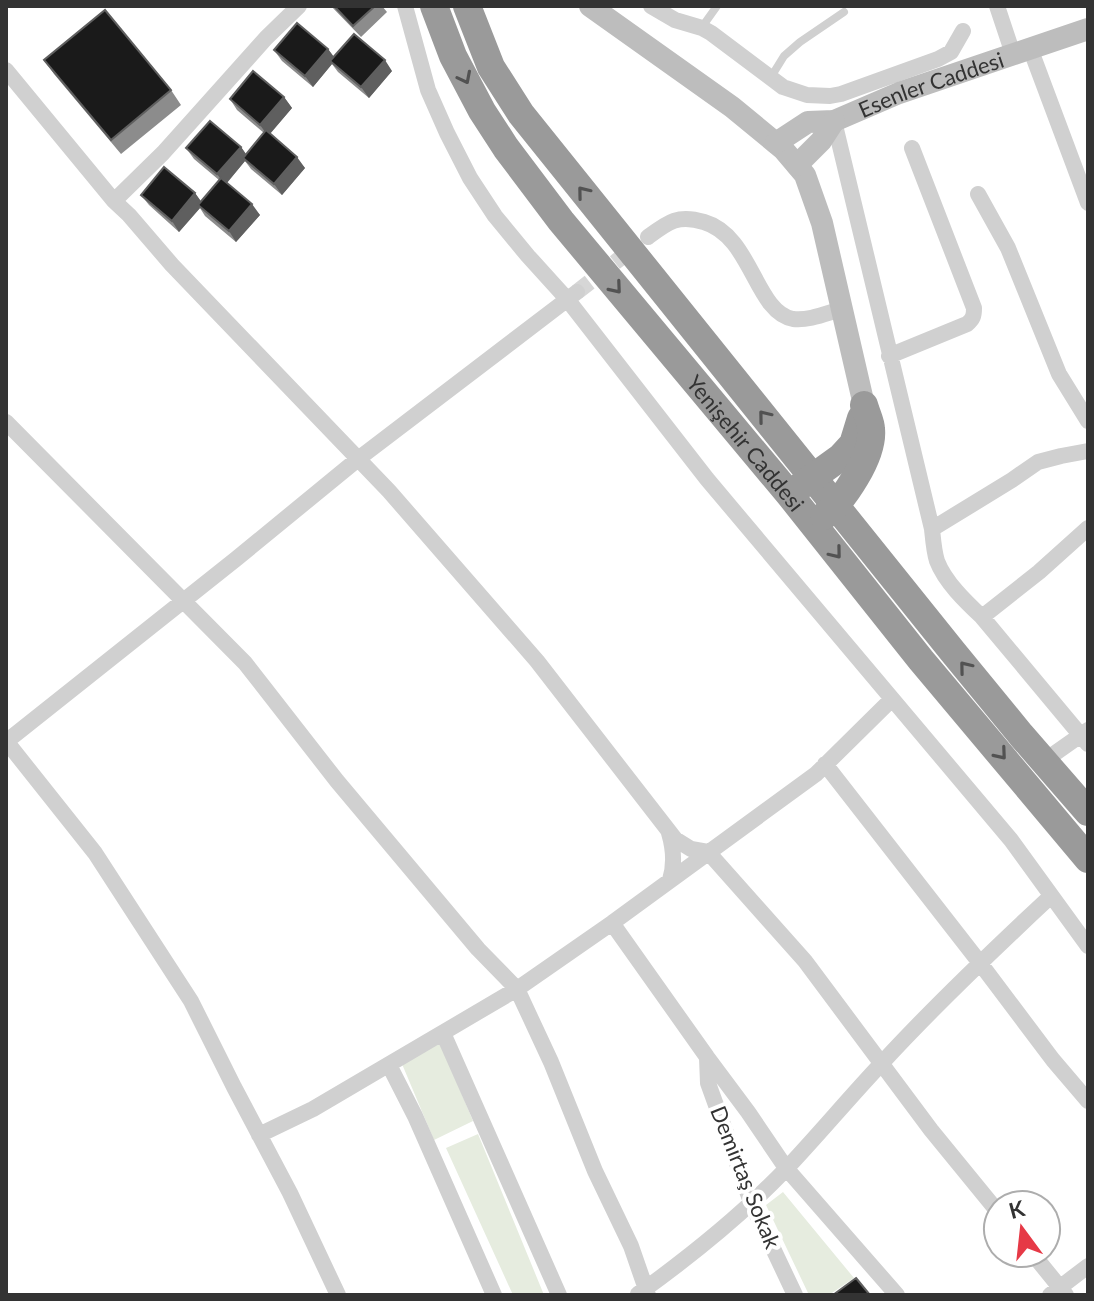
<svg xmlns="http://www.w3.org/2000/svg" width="1094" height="1301" font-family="Lato,sans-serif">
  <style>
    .green { fill: #e6ecdf }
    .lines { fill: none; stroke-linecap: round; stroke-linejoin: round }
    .street-tunnel { stroke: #d6d6d6; stroke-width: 16; stroke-dasharray: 16 8; stroke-linecap: butt }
    .lane { stroke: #d0d0d0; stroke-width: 8 }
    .street { stroke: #d0d0d0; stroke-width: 16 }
    .secondary { stroke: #bdbdbd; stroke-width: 22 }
    .highway { stroke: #9a9a9a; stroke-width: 28 }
    .wall { fill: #8c8c8c }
    .shaded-wall { fill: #5f5f5f }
    .building { fill: #1a1a1a; stroke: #5f5f5f; stroke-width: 2 }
    .oneway { stroke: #525252 }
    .labels { text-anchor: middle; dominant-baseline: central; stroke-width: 8; stroke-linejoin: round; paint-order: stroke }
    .street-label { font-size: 22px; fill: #333; stroke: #fff }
  </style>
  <rect width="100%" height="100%" fill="#fff"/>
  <!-- green -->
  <path class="green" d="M440,1042L473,1121L434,1140L402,1064Z
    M478,1134L544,1295H513L446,1148Z
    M783,1192L854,1278L829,1295H809L766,1205Z"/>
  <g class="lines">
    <!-- street-tunnel -->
    <path class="street-tunnel" d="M577,292L636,246"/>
    <!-- lane -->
    <path class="lane" d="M702,27L717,6
      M771,77L784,56L800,42L844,12"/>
    <!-- street -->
    <path class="street" d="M299,6L266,38L163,153L114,201L129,215L172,265L389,491L537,661L675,839L691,849L708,852L805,961L931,1130L998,1212
      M405,6L428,90L447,133L470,178L495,216L528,256L567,299L707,479L1011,840L1088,946
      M651,6L675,20L702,28L711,33L783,87L807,95L830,96L841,94L938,59L951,52L963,31
      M997,6L1013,54
      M1030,48L1088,203
      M6,70L114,201
      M834,121L932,529C933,539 934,552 937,561C945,582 966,602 982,617L1088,744
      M978,194L1008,248L1059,374L1088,421
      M648,237C668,222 678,214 704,222C752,236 755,312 793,319C809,321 827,313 842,309
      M889,356L967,324C973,319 974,316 974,308L912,148
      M6,422L245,663L337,781L478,949L517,989L551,1062L595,1171L631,1246L648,1295
      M932,529L1012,480L1038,462L1061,456L1088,451
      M982,617L1039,572L1088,528
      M6,741L95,853L191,1001L234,1087L290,1193L338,1295
      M7,741L236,559L358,459L577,292
      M1044,761L1088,730
      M825,764L980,963L1053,1060L1088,1101
      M669,833C674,850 675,864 670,880
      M612,923L707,1057L748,1112L786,1168L897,1295
      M443,1033L559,1295
      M707,1058L708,1083L751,1202L795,1295
      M389,1065L415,1116L494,1295
      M259,1135L313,1109L517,989L612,923L816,774L892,699
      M1032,1253L1066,1295
      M638,1294C691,1256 742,1215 787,1168C819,1134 849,1098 881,1064C935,1005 993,950 1051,896
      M1050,1295L1088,1266"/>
    <!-- secondary -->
    <g class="secondary">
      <path d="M590,6L732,107L783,149L805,175L822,223L864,405"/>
      <path id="s1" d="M776,143L808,122L834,121L899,93L1088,29"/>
      <path d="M797,165L821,141L834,121"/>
    </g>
    <!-- highway -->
    <g class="highway">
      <path id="s2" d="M434,6L453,56L482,111L506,148L561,221L789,494L921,660L1088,859"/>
      <path d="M467,6L491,67L521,114L953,652L1021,735L1088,812"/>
      <path d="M798,488L841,457L853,444L861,418"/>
      <path d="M824,516C843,501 874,456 871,429C871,422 866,413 864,405"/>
    </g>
  </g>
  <!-- wall -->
  <path class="wall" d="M331,6H382L387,12L361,37Z
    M328,49L334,57L392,71L369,98L338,72L332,64L313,87L282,61L274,50Z
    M44,60L171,90L181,105L121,154L54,74Z
    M284,97L292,108L270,134L305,168L282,195L251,169L245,161L227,183L260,215L236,242L205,216L200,208L179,232L149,205L141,195L195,193L201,202L219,180L194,159L186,148L241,147L246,154L264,133L237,110L230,99Z"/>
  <!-- shaded-wall -->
  <path class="shaded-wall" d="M328,49L336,60L330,61L332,64L313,87L305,76Z
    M385,60L392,71L369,98L361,87Z
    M284,97L292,108L268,136L260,125Z
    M241,147L248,157L243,158L245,161L225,185L217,174Z
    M297,157L305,168L282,195L274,184Z
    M195,193L203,204L198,205L200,208L179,232L172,221Z
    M252,204L260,215L236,242L229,231Z"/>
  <!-- building -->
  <path class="building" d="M334,6H375L353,26Z
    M105,10L171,90L111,140L44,60Z
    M297,23L328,49L305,76L274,50Z
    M354,34L385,60L361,87L330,61Z
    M253,71L284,97L260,125L230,99Z
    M210,121L241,147L217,174L186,148Z
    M266,130L297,157L274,184L243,158Z
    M164,167L195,193L172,221L141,195Z
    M221,178L252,204L229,231L198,205Z
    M856,1278L870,1295H833Z"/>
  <!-- one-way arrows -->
  <defs><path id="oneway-chevron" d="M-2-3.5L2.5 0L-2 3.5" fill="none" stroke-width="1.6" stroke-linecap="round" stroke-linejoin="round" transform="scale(2)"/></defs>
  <g class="oneway">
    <use href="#oneway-chevron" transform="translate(465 78) rotate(63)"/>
    <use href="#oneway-chevron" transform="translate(583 192) rotate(-129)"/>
    <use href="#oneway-chevron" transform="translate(616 288) rotate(50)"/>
    <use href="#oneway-chevron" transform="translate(764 416) rotate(-129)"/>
    <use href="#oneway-chevron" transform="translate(836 553) rotate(51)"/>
    <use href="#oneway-chevron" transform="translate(965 667) rotate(-129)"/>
    <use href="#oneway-chevron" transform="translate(1001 754) rotate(50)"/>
  </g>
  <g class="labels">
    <!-- street labels -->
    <g class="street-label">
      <text stroke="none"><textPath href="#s1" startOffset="168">Esenler Caddesi</textPath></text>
      <text stroke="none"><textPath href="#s2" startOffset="540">Yenişehir Caddesi</textPath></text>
      <text transform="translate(746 1177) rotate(68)">Demirtaş Sokak</text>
    </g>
  </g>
  <!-- border -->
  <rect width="1094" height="1301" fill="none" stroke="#333333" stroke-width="16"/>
  <!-- north arrow -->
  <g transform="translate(1022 1229) rotate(345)"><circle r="38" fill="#ffffff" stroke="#adadad" stroke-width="2"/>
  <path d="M0-6L14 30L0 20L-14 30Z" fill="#e63946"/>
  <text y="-12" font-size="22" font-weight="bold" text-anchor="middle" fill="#333333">K</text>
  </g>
</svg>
